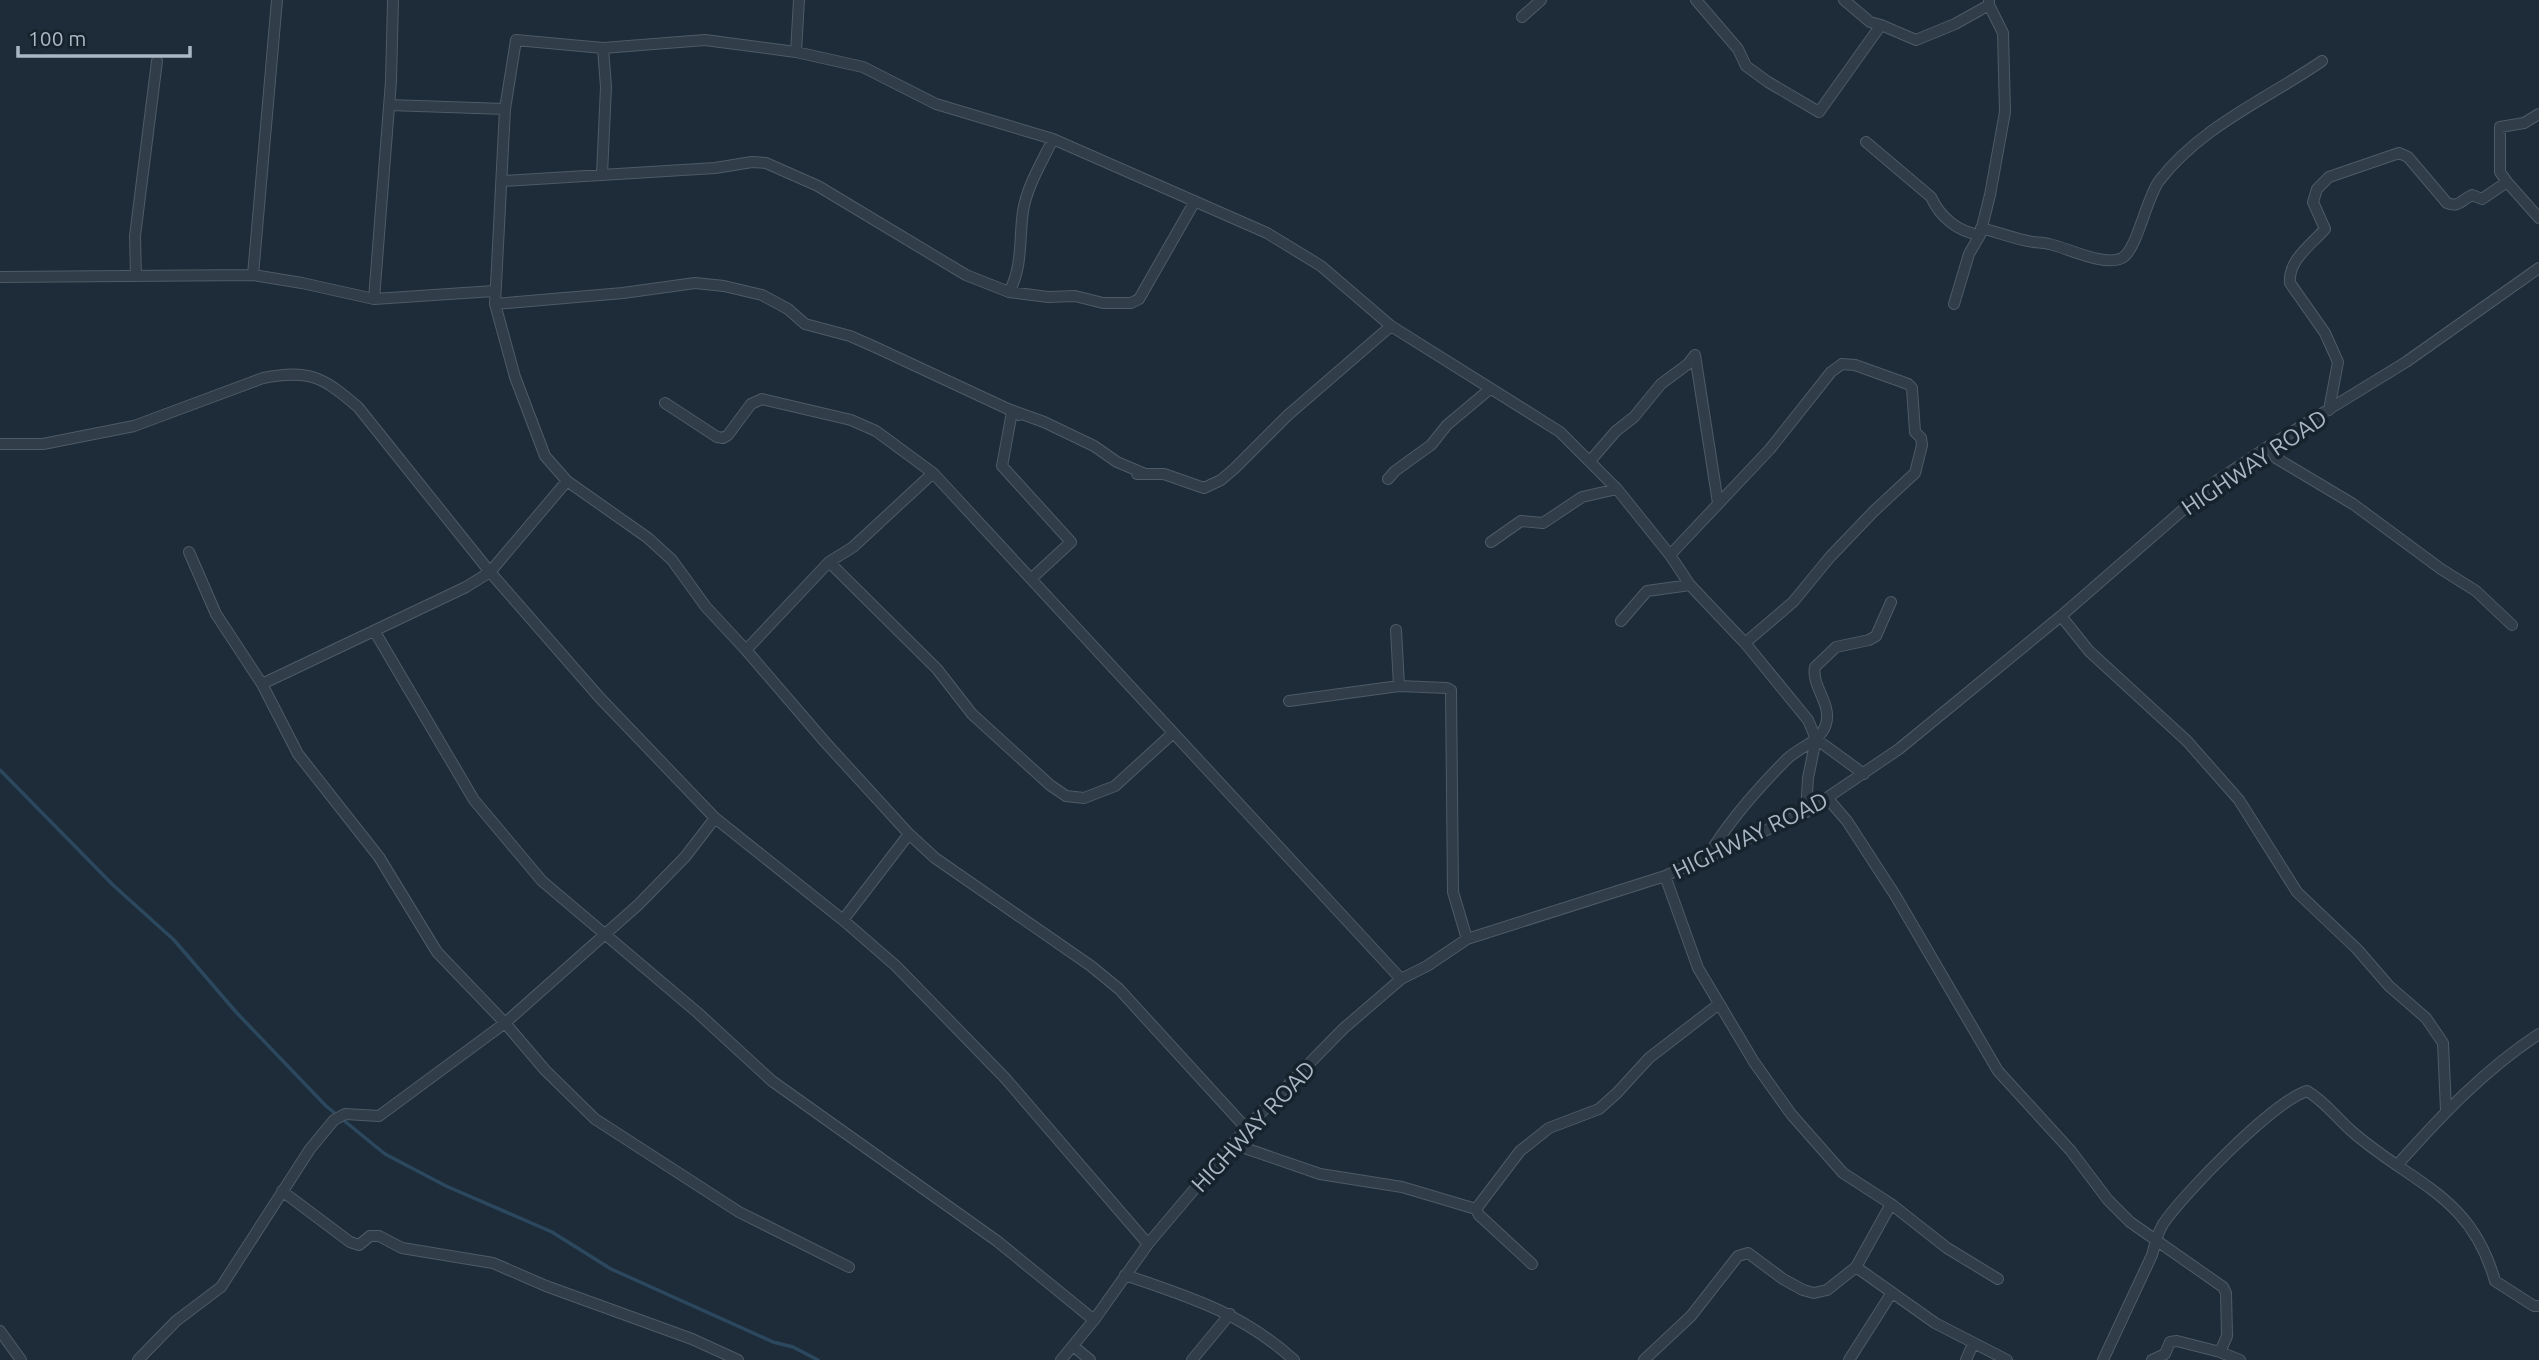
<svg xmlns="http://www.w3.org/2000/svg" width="2539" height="1360" font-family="Ubuntu,sans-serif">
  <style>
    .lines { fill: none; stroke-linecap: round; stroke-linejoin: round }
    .stream { stroke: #2c485f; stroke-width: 3.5 }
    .street-casing { stroke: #4e5b66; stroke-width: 12 }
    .street { stroke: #313d48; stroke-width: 10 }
    .labels { text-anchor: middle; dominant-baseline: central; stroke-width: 7; stroke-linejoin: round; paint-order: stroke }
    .street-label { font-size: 23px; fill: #aab8c6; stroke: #16222c }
  </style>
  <rect width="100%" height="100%" fill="#1d2c38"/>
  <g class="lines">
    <!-- stream -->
    <path class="stream" d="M0,770L113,885L174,940L236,1012L326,1106L385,1154L446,1186L552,1232L611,1269L773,1342L793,1347L818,1360"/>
    <defs>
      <path id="street" d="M1696,0L1738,49L1746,66L1768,82L1819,112L1881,25L1916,40L1955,24L1989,5
        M1844,0L1870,22L1881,25
        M1522,17L1541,0
        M796,52L799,0
        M389,105L505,109
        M1866,142L1931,197C1940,217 1958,232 1980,235
        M602,174L606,87L603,48
        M503,181L715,168L752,162L766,163L818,186L966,275L1009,292L1048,297L1075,296L1103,303H1131L1139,299L1195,201
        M2507,182L2500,172V127L2524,123L2539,114
        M1981,228C1997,232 2012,238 2028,241C2035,243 2042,242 2049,244C2068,248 2104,267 2122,258C2137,250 2146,199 2159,181C2201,126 2267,99 2322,61
        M136,275L135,236L157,61
        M253,275L277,0
        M0,277L253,275L302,283L374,299L494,291
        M1009,292C1023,267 1019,238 1023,211C1027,186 1042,162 1053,139
        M374,299L391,81L393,1
        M495,304L623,293L695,283L724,286L762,295L788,309L805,324L850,336L875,347L1008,409L1044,422L1094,446L1117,462L1143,473
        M1954,304L1969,254L1980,235L1990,195L2005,112L2003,33L1989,5V0
        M665,403L717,437L723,438L728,435L751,404L762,399L851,420L876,431L933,473L1401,979
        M2329,410L2338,362L2325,333L2290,283C2288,260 2311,245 2325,229L2313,202L2317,189L2329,177L2399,153L2408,157L2447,203C2458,208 2462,200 2472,195L2482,199L2507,182L2539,218
        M1019,415L1012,412L1002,466L1071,542L1032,578
        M0,444H43L134,426L263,378C310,369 323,377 358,407L490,572L600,698L715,818L843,920L896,966L1005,1078L1148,1244
        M2269,446L2276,458L2353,504L2441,569L2476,591L2512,625
        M1590,461L1616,431L1634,417L1661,384L1688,364L1695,355L1718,503
        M1137,474H1164L1204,488L1221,480L1235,468L1288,415L1391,326
        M1388,479L1395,471L1431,445L1447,425L1490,389
        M1491,542L1521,521L1543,523L1582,497L1617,489
        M189,552L216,614L262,684L298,754L379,857L437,952L505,1023L545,1070L595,1119L739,1212L849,1267
        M1670,555L1770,449L1831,372L1842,364L1855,365L1908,384L1912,388L1915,432L1921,438L1922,445L1915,473L1873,512L1830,557L1793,602L1745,643
        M829,562L937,669L972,714L1050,785L1066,796L1084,798L1115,786L1172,734
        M2061,616L2089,651L2187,741L2239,800L2297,892L2357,949L2389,986L2426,1018L2443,1043L2446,1110
        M1621,621L1647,591L1690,585
        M1396,630L1399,686
        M375,632L474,800L542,881L698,1013L772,1081L997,1241L1094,1320
        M746,650L829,562L853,547L933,473
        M262,684L466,587L490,572L567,481
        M1289,701L1399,686L1447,688L1451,690L1453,892L1467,939
        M1828,799L1847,821L1895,895L1998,1071L2071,1151L2108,1200L2130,1222L2223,1287L2226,1293L2227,1336L2220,1352L2177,1341L2170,1342L2165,1354L2152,1360
        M1806,812L1808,778L1816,739
        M1706,859C1728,822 1757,789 1787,759C1799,747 1821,742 1826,724C1832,703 1811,686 1815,667L1836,647L1869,640L1876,636L1891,602
        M1665,876L1698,968L1754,1062L1791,1114L1843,1173L1891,1204L1947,1248L1998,1279
        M843,920L909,834
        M1246,1128L1119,989L1091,966L935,858L909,834L825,742L746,650L706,607L672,560L648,538L567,481L545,456L515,377L495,304L505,109L516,40L603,48L705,40L796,52L863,67L936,104L1053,139L1267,233L1321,266L1391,326L1560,432L1617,489L1670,555L1690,585L1745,643L1808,720L1816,739L1864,774
        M1233,1144L1320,1174L1402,1187L1476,1209L1479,1215L1532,1264
        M2398,1164C2441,1116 2485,1069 2539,1034
        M282,1191L350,1242L359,1245L370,1236H379L402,1248L493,1263L546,1286L692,1339L738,1360
        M1476,1209L1520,1151L1549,1128L1599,1109L1617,1093L1649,1058L1719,1004
        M1856,1267L1935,1323L2007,1360
        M1125,1275C1190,1297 1242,1313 1294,1360
        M0,1331L21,1360
        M1073,1346L1090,1360
        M2220,1352L2240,1360
        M138,1360L176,1321L221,1287L310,1149L334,1120L345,1114L379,1116L505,1023L638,905L685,857L715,818
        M1061,1360L1094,1320L1148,1244L1246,1128L1343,1029L1401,979L1427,966L1467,939L1665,876L1806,812L1899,749L2061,616L2215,482L2269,446L2406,362L2539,268
        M1192,1360L1230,1314
        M1644,1360L1691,1316L1738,1256L1748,1253L1783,1279L1803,1290L1814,1293L1827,1290L1856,1267L1891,1204
        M1849,1360L1891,1294
        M1966,1360L1973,1344
        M2103,1360L2152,1255C2155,1244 2157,1234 2163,1224C2184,1193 2273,1102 2307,1091C2326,1102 2338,1120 2355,1134C2415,1185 2471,1196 2495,1281L2534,1306H2539"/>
    </defs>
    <!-- street casing -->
    <use href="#street" class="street-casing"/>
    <!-- street -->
    <use href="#street" class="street"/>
  </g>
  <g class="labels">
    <!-- street labels -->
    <g class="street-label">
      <text transform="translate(2254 462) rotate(-34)">HIGHWAY ROAD</text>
      <text transform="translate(1750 835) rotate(-26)">HIGHWAY ROAD</text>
      <text transform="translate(1253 1126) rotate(-47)">HIGHWAY ROAD</text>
    </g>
  </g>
  <!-- scale -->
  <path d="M18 46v10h172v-10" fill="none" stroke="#aab8c6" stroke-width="3.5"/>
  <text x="28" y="46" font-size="21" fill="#aab8c6" stroke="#16222c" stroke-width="5" paint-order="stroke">100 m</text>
</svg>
